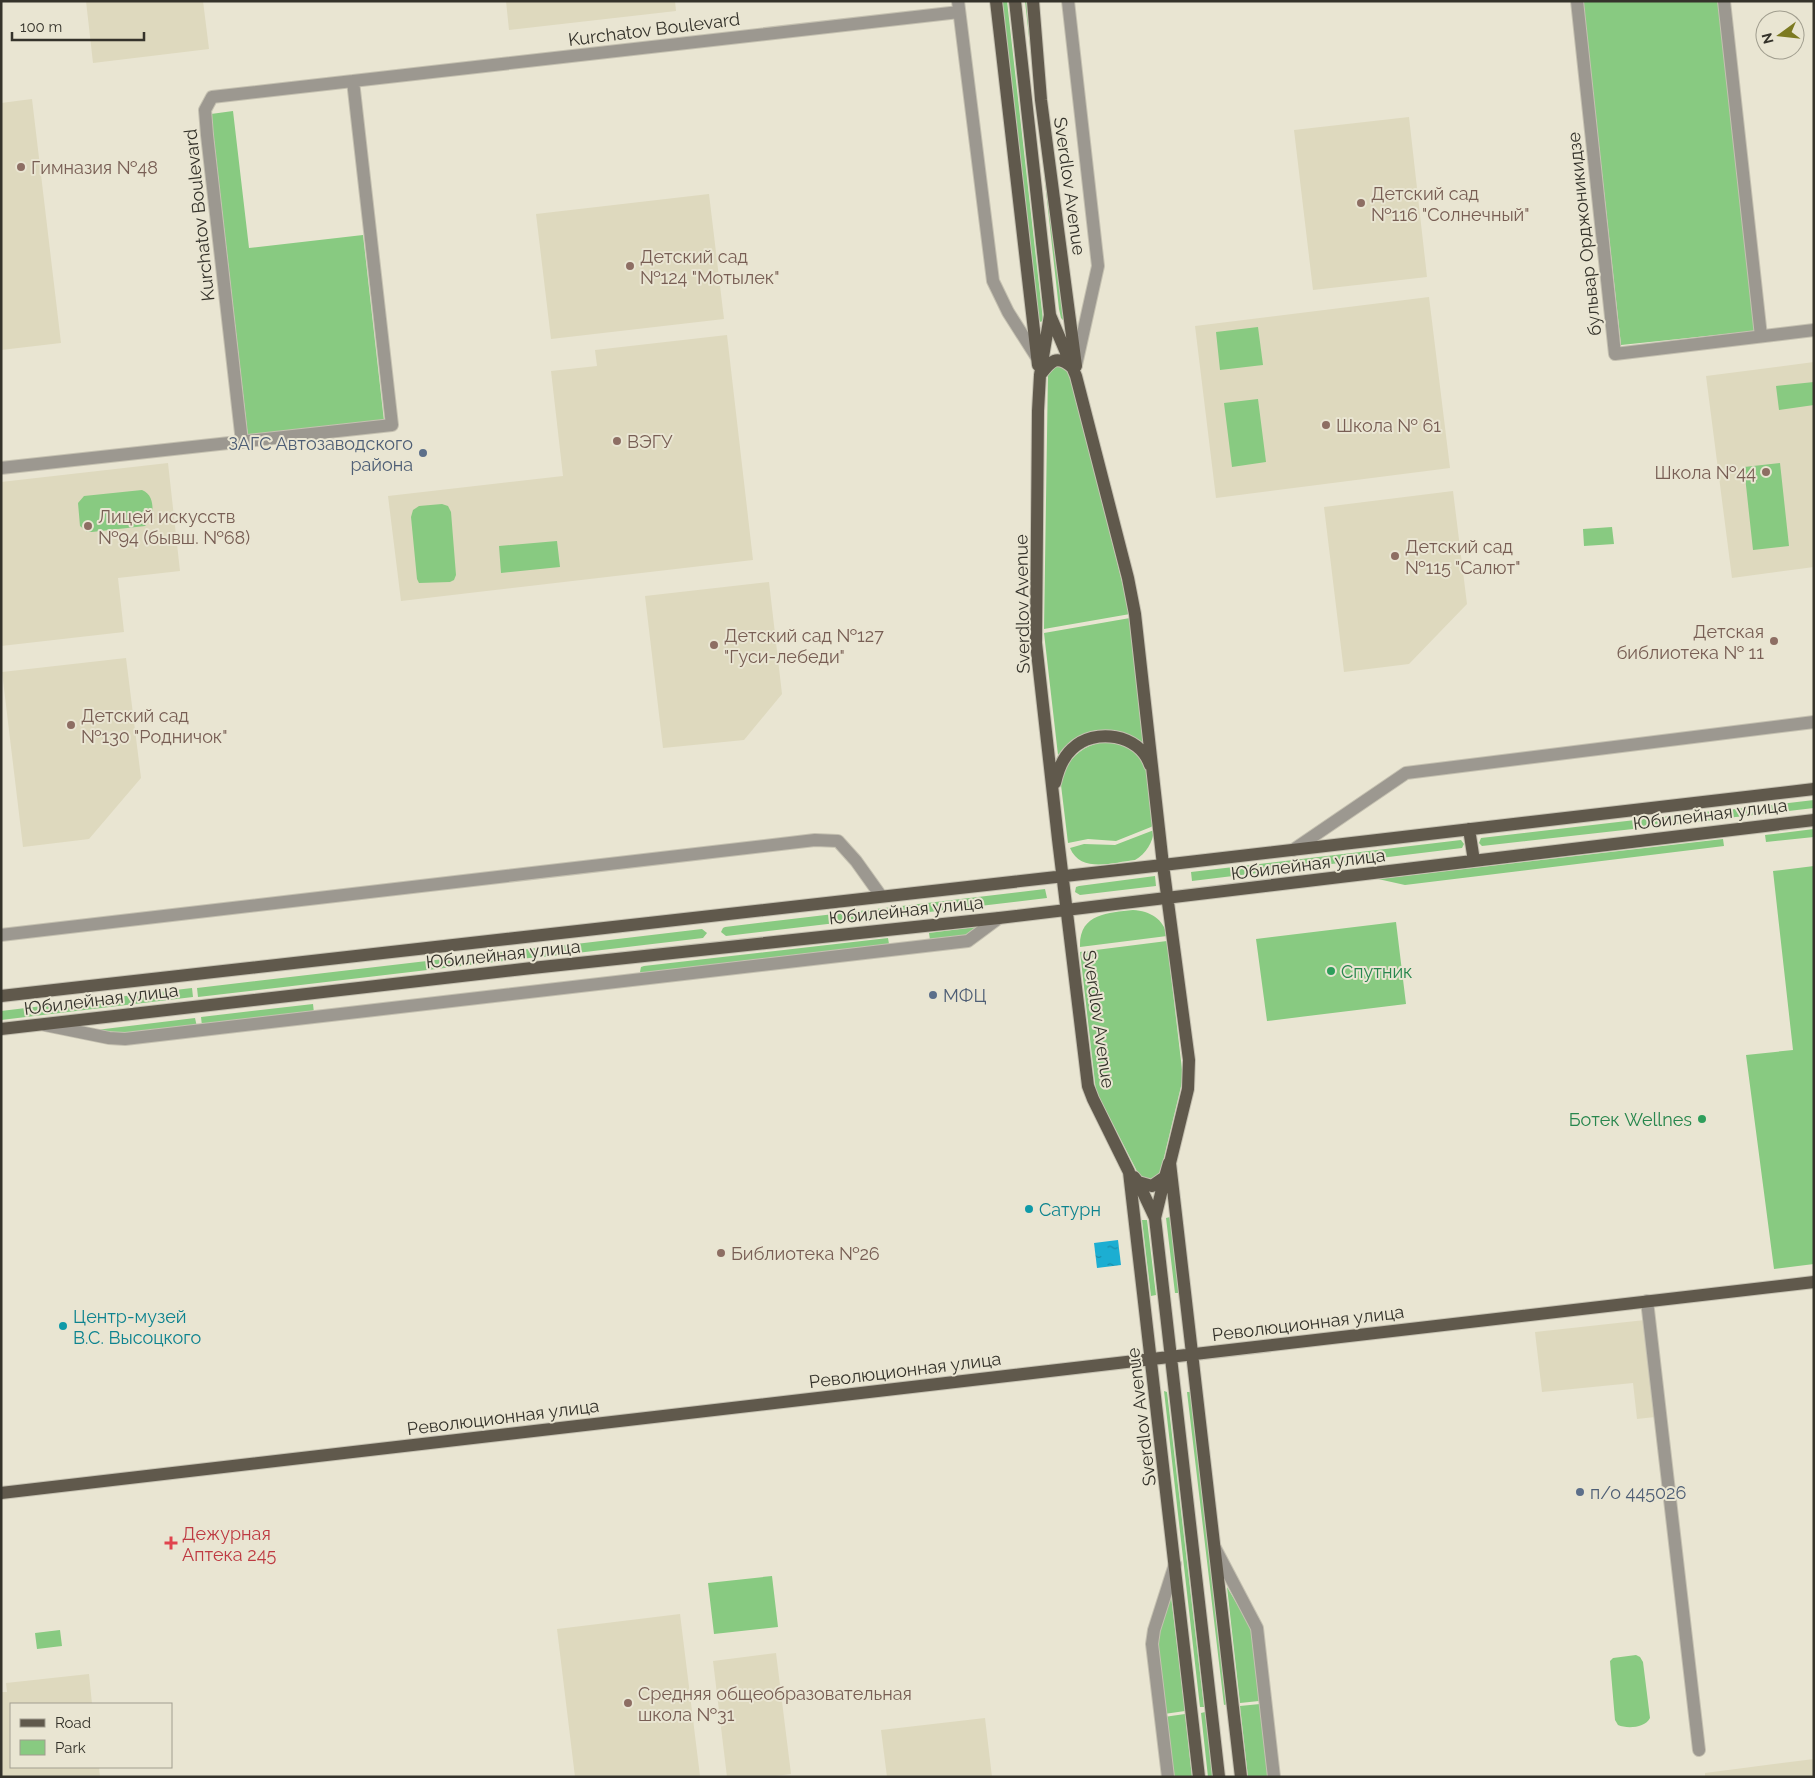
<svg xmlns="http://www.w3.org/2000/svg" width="1815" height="1778" font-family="Raleway,sans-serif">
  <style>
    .built { fill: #ded9be }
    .green { fill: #88ca81 }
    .water { fill: url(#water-ripples) }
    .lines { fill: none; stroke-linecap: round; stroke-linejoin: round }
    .minor-casing { stroke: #c5c1b1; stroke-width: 14 }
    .major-casing { stroke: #c5c1b1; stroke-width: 14 }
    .minor { stroke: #9c9890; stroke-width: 12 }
    .major { stroke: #60594c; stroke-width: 12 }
    .education-dot { fill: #8d6e63; stroke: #e9e5d2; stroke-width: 2 }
    .service-dot { fill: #5c6f8a; stroke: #e9e5d2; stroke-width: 2 }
    .leisure-dot { fill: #2e9e5b; stroke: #e9e5d2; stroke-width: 2 }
    .culture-dot { fill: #0f9aa8; stroke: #e9e5d2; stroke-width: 2 }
    .health-dot { fill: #e0444e; stroke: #e9e5d2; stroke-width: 2 }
    .labels { text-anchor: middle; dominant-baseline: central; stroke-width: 4; stroke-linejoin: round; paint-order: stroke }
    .street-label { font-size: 18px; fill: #35332b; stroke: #e9e5d2 }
    .education-label { font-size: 18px; fill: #785e54; stroke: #e9e5d2; text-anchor: start }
    .service-label { font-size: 18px; fill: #4e5e75; stroke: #e9e5d2; text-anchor: start }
    .leisure-label { font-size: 18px; fill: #27864d; stroke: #e9e5d2; text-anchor: start }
    .culture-label { font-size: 18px; fill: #0d838f; stroke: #e9e5d2; text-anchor: start }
    .health-label { font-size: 18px; fill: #be3a42; stroke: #e9e5d2; text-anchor: start }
  </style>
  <defs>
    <pattern id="water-ripples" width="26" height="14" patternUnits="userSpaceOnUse" patternTransform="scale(1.25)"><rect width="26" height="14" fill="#1caed2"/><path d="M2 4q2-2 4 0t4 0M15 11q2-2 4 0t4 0" fill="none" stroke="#1a8eab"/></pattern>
  </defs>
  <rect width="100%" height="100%" fill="#e9e5d2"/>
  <!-- built -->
  <path class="built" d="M86,1H203L209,49L93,63Z
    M506,1H675L676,11L509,30Z
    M32,99L61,343L1,350V103Z
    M1409,117L1427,277L1313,290L1294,130Z
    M709,194L724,319L551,339L536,214Z
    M1429,297L1450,468L1216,498L1195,326Z
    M727,335L753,560L401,601L388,496L563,476L551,371L597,366L595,350Z
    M1814,362V567L1732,578L1706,376Z
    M168,463L180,571L118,578L124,632L1,646V482Z
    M1453,491L1467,604L1409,664L1344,672L1324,507Z
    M769,582L782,694L744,740L663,748L645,596Z
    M126,658L141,778L89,839L23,847L2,672Z
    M1645,1320L1655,1417L1637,1419L1633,1383L1542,1392L1535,1332Z
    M680,1614L700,1776L575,1777L557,1629Z
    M776,1653L791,1774L768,1777H727L713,1661Z
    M89,1674L92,1704H11V1767H99L100,1777H1V1692H7L6,1683Z
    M985,1718L992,1777H887L881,1730Z
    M1814,1759V1777H1705V1773Z"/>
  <!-- green -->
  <path class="green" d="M1001,1H1007L1043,320L1041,322L1039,321Z
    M1025,1H1030L1064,321L1061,318L1059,309Z
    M1583,1H1718L1755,331L1621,345Z
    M233,111L249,248L363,235L384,421L248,437L211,114Z
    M1258,327L1263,365L1220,370L1216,332Z
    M1053,364L1069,369L1130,614L1044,629L1048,372Z
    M1814,382V405L1779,410L1776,386Z
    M1258,399L1266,462L1232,467L1224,403Z
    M1780,463L1789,546L1753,550L1744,467Z
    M142,490C154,495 153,508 152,518L145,526L92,532H87L80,526L78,503L84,496Z
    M442,504L448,506L451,512L456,575L454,580L450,582L419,583L417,579L411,517L413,510L419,506Z
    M1612,527L1614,544L1584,546L1583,529Z
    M557,541L560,567L501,573L499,546Z
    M1130,618L1147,748C1113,724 1086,722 1058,755L1044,633Z
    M1106,742C1122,743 1143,752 1148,768C1153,784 1154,806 1156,823L1151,827L1116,841L1088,839L1068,843L1061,785C1064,761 1082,744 1106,742Z
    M1814,800V808L1727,818V810Z
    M1721,810L1722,819L1482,846L1479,843L1481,838Z
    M1814,829V837L1766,842L1765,835Z
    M1154,830C1153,842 1146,854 1135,860C1114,862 1081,874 1070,848L1084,844L1115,845Z
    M1723,839L1724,846L1405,885L1378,879Z
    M1461,840L1464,844L1462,848L1192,881L1191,872Z
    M1814,866V1264L1774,1269L1746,1055L1793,1050L1773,871Z
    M1155,876L1156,886L1080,895L1075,892L1076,887L1079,886Z
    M1045,889L1047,898L726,936L721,932L723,928L725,927Z
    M1133,910C1150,911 1164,919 1167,936L1080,947C1079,913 1108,913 1133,910Z
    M1396,922L1406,1004L1267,1021L1256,939Z
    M975,927L977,928L967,938L930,940L929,933Z
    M702,929L707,933L703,938L543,957L542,948Z
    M888,938L889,944L641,973L640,972L641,967L644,966Z
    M1167,941L1183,1078L1159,1178L1157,1180L1141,1179L1096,1091L1080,952Z
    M537,948L538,957L198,997L197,988Z
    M192,988L193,997L1,1020V1011Z
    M313,1004L314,1013L202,1026L201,1017Z
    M195,1018L197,1027L125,1035L88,1031Z
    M1170,1217L1179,1293H1175L1166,1218Z
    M1142,1220H1147L1156,1295L1151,1296Z
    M1164,1391L1167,1392L1204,1707H1200Z
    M1187,1392H1190L1191,1394L1228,1704L1224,1705Z
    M772,1576L778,1627L714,1634L708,1583Z
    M1227,1587L1250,1626L1253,1636L1259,1701L1240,1703Z
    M1171,1596L1185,1711L1164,1714L1157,1638Z
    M60,1630L62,1646L37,1649L35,1633Z
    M1636,1655L1640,1657L1643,1662L1650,1718C1645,1728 1627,1729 1618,1725L1615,1720L1610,1661L1613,1658Z
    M1260,1704L1268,1777H1248L1240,1706Z
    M1205,1712L1213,1777H1208L1201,1713Z
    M1185,1714L1192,1777H1171L1164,1717Z"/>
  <!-- water -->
  <path class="water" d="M1118,1240L1121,1265L1097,1268L1094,1243Z"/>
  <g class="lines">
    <defs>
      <path id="minor" d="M958,1L993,281L1008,312L1036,356
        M1068,1L1098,266L1076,365
        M1577,1L1615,354L1814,330
        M1724,1L1761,336
        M242,442L207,135L205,110L212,97L959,12
        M1,468L392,425L353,81
        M1293,850L1406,773L1814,722
        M1,935L815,840L838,841L856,861L881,896
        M45,1025L109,1038L125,1039L968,941L999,918
        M1647,1301L1699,1750
        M1215,1548L1257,1628L1274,1777
        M1168,1777L1152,1644L1154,1630L1175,1564"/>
      <path id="major" d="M996,1L1038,365
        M1015,1L1050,315L1040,375L1038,411L1036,643L1058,839L1088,1086L1093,1099L1129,1172L1199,1777
        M1033,1L1041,100L1076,366
        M1050,315L1076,376L1128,578L1135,614L1163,865L1189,1060L1188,1089L1170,1163L1241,1777
        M1040,375C1051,361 1056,354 1072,367
        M1055,783C1058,770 1062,758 1072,749C1094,727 1140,734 1150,765
        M1469,829L1474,861
        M1,996L1163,865L1814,789
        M1,1029L532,968L999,918L1814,820
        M1134,1177L1138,1182L1152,1186L1165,1177L1169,1163
        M1138,1182L1155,1218L1219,1777
        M1155,1218L1165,1177
        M1,1493L1814,1282"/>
    </defs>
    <!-- minor casing -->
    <use href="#minor" class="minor-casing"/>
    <!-- major casing -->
    <use href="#major" class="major-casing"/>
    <!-- minor -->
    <use href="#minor" class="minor"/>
    <!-- major -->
    <use href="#major" class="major"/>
  </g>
  <!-- markers -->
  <g class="education-dot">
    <circle cx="21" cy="167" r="5"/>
    <circle cx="1361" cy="203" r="5"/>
    <circle cx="630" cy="266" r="5"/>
    <circle cx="1326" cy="425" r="5"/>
    <circle cx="617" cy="441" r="5"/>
    <circle cx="1766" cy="472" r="5"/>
    <circle cx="88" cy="526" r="5"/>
    <circle cx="1395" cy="556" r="5"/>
    <circle cx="1774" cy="641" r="5"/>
    <circle cx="714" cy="645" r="5"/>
    <circle cx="71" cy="725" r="5"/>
    <circle cx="721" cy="1253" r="5"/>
    <circle cx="628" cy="1703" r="5"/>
  </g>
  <g class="service-dot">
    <circle cx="423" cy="453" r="5"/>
    <circle cx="933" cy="995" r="5"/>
    <circle cx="1580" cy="1492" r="5"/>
  </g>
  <g class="leisure-dot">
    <circle cx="1331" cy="971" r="5"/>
    <circle cx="1702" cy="1119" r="5"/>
  </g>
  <g class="culture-dot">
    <circle cx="1029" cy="1209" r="5"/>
    <circle cx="63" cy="1326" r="5"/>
  </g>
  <path class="health-dot" d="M168.5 1535.5h5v5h5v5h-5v5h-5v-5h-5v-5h5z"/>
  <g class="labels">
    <!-- street labels -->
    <g class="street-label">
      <text transform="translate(654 29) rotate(-7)">Kurchatov Boulevard</text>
      <text transform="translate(1070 186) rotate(82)">Sverdlov Avenue</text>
      <text transform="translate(199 215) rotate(-96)">Kurchatov Boulevard</text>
      <text transform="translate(1584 234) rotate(-96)">бульвар Орджоникидзе</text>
      <text transform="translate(1022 604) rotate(-91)">Sverdlov Avenue</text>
      <text transform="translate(1710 814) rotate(-7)">Юбилейная улица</text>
      <text transform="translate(1308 864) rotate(-7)">Юбилейная улица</text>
      <text transform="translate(906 910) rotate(-6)">Юбилейная улица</text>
      <text transform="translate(503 954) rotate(-6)">Юбилейная улица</text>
      <text transform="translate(101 999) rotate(-7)">Юбилейная улица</text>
      <text transform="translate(1099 1019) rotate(82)">Sverdlov Avenue</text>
      <text transform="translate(1308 1323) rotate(-7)">Революционная улица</text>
      <text transform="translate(905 1370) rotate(-7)">Революционная улица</text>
      <text transform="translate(503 1417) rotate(-7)">Революционная улица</text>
      <text transform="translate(1141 1417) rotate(-97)">Sverdlov Avenue</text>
    </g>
    <!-- education labels -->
    <g class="education-label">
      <text x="31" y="167">Гимназия №48</text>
      <text x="1371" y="193">Детский сад<tspan x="1371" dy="21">№116 "Солнечный"</tspan></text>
      <text x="640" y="256">Детский сад<tspan x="640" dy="21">№124 "Мотылек"</tspan></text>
      <text x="1336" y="425">Школа № 61</text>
      <text x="627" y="441">ВЭГУ</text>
      <text x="1756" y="472" text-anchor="end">Школа №44</text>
      <text x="98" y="516">Лицей искусств<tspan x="98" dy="21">№94 (бывш. №68)</tspan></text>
      <text x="1405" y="546">Детский сад<tspan x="1405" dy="21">№115 "Салют"</tspan></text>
      <text x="1764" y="631" text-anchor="end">Детская<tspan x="1764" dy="21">библиотека № 11</tspan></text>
      <text x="724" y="635">Детский сад №127<tspan x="724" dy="21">"Гуси-лебеди"</tspan></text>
      <text x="81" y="715">Детский сад<tspan x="81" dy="21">№130 "Родничок"</tspan></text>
      <text x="731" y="1253">Библиотека №26</text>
      <text x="638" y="1693">Средняя общеобразовательная<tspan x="638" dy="21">школа №31</tspan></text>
    </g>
    <!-- service labels -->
    <g class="service-label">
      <text x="413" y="443" text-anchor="end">ЗАГС Автозаводского<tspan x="413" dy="21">района</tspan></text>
      <text x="943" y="995">МФЦ</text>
      <text x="1590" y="1492">п/о 445026</text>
    </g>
    <!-- leisure labels -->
    <g class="leisure-label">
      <text x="1341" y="971">Спутник</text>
      <text x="1692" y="1119" text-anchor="end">Ботек Wellnes</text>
    </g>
    <!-- culture labels -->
    <g class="culture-label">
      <text x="1039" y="1209">Сатурн</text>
      <text x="73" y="1316">Центр-музей<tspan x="73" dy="21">В.С. Высоцкого</tspan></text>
    </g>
    <!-- health labels -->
    <g class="health-label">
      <text x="182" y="1533">Дежурная<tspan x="182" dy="21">Аптека 245</tspan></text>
    </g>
  </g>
  <!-- border -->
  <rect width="1815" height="1778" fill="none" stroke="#35332b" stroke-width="5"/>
  <!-- legend -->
  <rect x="10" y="1703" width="162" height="65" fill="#e9e5d2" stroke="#a19e8f"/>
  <rect x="20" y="1719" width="25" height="8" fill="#60594c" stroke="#a19e8f"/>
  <text x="55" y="1728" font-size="15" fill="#35332b">Road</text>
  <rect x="20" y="1740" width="25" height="15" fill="#88ca81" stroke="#a19e8f"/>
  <text x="55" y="1753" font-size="15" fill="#35332b">Park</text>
  <!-- north arrow -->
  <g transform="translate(1780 35) rotate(255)"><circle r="24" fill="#e9e5d2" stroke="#a19e8f"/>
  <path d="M0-4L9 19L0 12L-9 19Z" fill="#7c7a21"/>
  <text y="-8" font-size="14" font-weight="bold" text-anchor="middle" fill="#35332b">N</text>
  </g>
  <!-- scale -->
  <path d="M12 32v8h132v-8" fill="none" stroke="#35332b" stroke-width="2.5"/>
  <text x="20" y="32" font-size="15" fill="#35332b" stroke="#e9e5d2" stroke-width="4" paint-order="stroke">100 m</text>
</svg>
